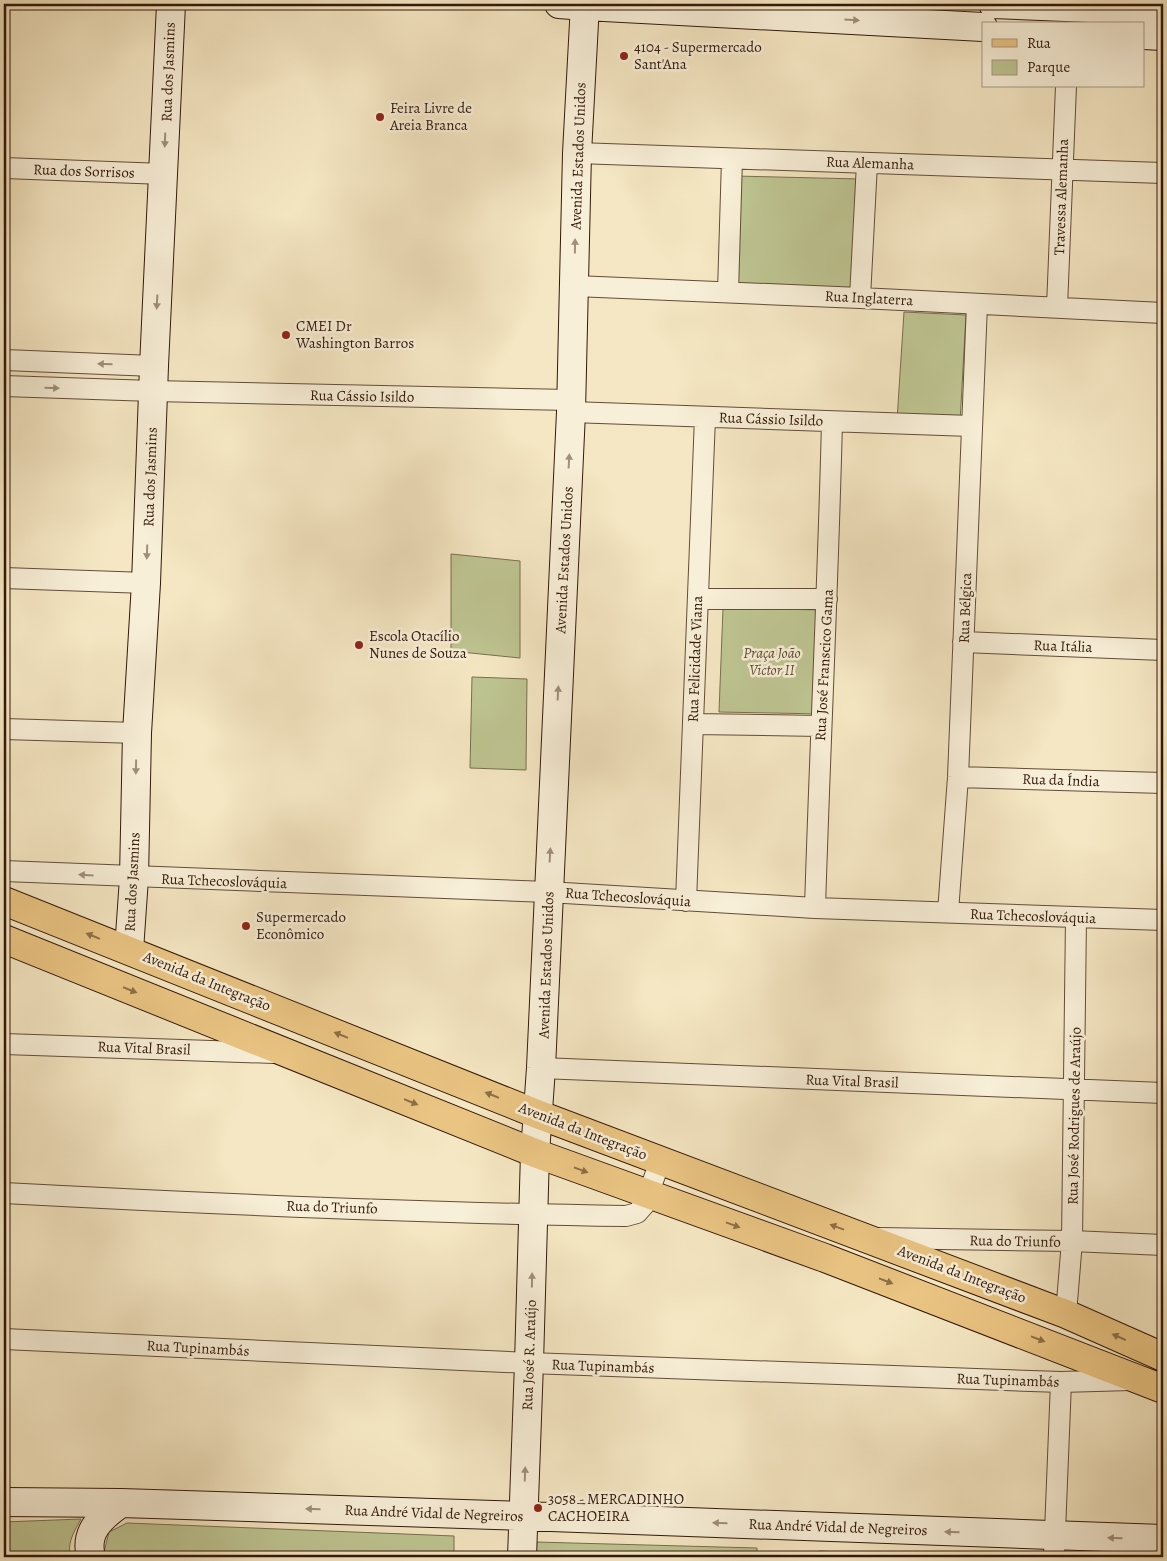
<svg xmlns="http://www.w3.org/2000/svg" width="1167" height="1561" font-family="Alegreya,serif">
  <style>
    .green { fill: #bec592; stroke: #786f4e }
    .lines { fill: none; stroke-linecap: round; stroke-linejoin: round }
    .street-casing { stroke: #634c38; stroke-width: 22 }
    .secondary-casing { stroke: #32190a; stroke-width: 30 }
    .primary-casing { stroke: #32190a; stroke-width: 30 }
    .street { stroke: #f8efd8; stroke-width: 20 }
    .secondary { stroke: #f8efd8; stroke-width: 28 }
    .primary { stroke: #eac482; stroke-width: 28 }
    .oneway { fill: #9f8f7b }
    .oneway2 { fill: #8e6e46 }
    .poi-dot { fill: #8f2418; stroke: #f8efd8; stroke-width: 2 }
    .labels { text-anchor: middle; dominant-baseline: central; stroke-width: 5; stroke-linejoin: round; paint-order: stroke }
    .poi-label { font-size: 15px; fill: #32190a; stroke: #f8efd8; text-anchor: start }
    .street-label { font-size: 15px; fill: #32190a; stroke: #f8efd8 }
    .park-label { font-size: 15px; font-style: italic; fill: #5c4d33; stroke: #f8efd8 }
  </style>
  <rect width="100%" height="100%" fill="#f5e7c3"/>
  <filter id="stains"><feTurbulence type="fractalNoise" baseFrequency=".004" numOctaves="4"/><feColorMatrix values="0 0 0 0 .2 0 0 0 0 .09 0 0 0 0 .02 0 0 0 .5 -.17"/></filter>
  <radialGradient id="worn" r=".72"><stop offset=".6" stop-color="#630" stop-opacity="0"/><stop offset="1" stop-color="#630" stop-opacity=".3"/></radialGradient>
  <!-- green -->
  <path class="green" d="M735,176L860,179L858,294L731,287Z
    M904,312L966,315L960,422L897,420Z
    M451,554L520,561V658L451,651Z
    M723,608L824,610L823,714L719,712Z
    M472,677L527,679L526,770L470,768Z
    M81,1519C75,1530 66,1544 71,1557H4V1522Z
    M127,1523L454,1536V1557H106L104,1552L109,1532Z
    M535,1542L757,1548V1557H534Z
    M819,1551L964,1557H818Z"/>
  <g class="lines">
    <defs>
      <path id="street" d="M577,153L1163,173
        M4,168L164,174
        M575,286L860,298L1163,313
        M728,292L732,159
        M860,298L867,163
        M1057,307L1066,86
        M4,360L154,366
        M4,386L153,391L571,400
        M571,412L971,426
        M4,578L146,583
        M698,599H827
        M963,642L1163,650
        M693,724L821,726
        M4,729L137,733
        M958,777L1163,783
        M4,871L548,892L815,908L1163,920
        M686,901L705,417
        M815,908C820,746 828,584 832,422
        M948,912L958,777L977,304
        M4,1044L274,1053
        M541,1068L1163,1093
        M4,1193C211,1204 419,1213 626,1216L637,1213L645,1204L660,1161
        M878,1238L1072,1241L1163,1245
        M1066,1314L1072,1241L1076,918
        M4,1339L529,1363L1061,1382L1131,1380
        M1054,1557L1061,1382"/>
      <path id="secondary" d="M559,4L585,6L983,27
        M993,4L1163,11
        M1143,35L1163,36
        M129,950L134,878L137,733L146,583L154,366L171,4
        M4,1502L121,1503L523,1516L1163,1539
        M91,1557C84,1532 101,1517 121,1503
        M522,1557L529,1363L535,1153L541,1068L571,412L577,153L585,4"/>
      <path id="primary" d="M4,901L537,1114L1066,1314L1163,1357
        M4,939L535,1153L825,1258L1163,1389"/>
    </defs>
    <!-- street casing -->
    <use href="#street" class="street-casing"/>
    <!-- secondary casing -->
    <use href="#secondary" class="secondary-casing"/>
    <!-- primary casing -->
    <use href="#primary" class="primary-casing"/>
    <!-- street -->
    <use href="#street" class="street"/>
    <!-- secondary -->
    <use href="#secondary" class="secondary"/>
    <!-- primary -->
    <use href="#primary" class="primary"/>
  </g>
  <!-- one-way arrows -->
  <defs><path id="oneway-solid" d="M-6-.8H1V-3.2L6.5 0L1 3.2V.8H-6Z" transform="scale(1.25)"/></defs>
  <g class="oneway">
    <use href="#oneway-solid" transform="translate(852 20) rotate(3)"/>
    <use href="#oneway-solid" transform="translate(165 140) rotate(92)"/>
    <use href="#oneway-solid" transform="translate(575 246) rotate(-89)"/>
    <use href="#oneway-solid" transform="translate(157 302) rotate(93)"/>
    <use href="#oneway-solid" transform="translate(105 364) rotate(-178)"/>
    <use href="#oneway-solid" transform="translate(52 388) rotate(2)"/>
    <use href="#oneway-solid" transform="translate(569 461) rotate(-87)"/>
    <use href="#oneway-solid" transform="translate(147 552) rotate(92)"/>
    <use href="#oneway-solid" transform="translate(558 693) rotate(-87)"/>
    <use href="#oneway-solid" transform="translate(136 767) rotate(91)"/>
    <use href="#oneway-solid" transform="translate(550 855) rotate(-87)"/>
    <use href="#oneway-solid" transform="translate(86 875) rotate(-177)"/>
    <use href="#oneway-solid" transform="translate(532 1280) rotate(-89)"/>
    <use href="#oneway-solid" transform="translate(525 1474) rotate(-88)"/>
    <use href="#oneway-solid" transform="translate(313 1509) rotate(-178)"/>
    <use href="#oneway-solid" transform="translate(720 1523) rotate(-178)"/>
    <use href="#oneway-solid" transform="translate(952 1532) rotate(-178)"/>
    <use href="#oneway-solid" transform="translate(1115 1538) rotate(-178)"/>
  </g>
  <g class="oneway2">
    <use href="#oneway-solid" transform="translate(93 936) rotate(-158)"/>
    <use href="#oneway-solid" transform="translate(130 990) rotate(22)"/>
    <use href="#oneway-solid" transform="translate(341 1035) rotate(-158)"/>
    <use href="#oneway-solid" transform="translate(492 1095) rotate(-158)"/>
    <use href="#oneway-solid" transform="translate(411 1102) rotate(22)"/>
    <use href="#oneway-solid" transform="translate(581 1170) rotate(20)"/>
    <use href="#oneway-solid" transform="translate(733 1225) rotate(20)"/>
    <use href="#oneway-solid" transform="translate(837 1227) rotate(-160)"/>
    <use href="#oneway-solid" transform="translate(886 1281) rotate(21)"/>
    <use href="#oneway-solid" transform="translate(1119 1337) rotate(-156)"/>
    <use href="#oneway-solid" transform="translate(1038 1339) rotate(21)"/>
  </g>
  <!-- markers -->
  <g class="poi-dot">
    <circle cx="624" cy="56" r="5"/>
    <circle cx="380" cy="117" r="5"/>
    <circle cx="286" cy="335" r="5"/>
    <circle cx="359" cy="645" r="5"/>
    <circle cx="246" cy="926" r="5"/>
    <circle cx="538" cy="1508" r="5"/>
  </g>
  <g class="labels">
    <!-- poi labels -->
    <g class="poi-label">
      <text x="634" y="47">4104 - Supermercado<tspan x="634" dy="17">Sant'Ana</tspan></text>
      <text x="390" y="108">Feira Livre de<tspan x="390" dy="17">Areia Branca</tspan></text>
      <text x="296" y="326">CMEI Dr<tspan x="296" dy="17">Washington Barros</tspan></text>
      <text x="369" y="636">Escola Otacílio<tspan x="369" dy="17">Nunes de Souza</tspan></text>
      <text x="256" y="917">Supermercado<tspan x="256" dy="17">Econômico</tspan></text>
      <text x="548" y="1499">3058 - MERCADINHO<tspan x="548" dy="17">CACHOEIRA</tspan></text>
    </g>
    <!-- street labels -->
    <g class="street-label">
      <text transform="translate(168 72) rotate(-88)">Rua dos Jasmins</text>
      <text transform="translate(578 156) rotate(-88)">Avenida Estados Unidos</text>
      <text transform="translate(870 163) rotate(2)">Rua Alemanha</text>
      <text transform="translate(84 171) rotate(2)">Rua dos Sorrisos</text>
      <text transform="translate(1061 197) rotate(-88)">Travessa Alemanha</text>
      <text transform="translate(869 298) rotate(3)">Rua Inglaterra</text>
      <text transform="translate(362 396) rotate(1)">Rua Cássio Isildo</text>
      <text transform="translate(771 419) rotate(2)">Rua Cássio Isildo</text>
      <text transform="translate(150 477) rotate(-88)">Rua dos Jasmins</text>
      <text transform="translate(564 560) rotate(-87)">Avenida Estados Unidos</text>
      <text transform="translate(965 608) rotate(-88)">Rua Bélgica</text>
      <text transform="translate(1063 646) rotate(2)">Rua Itália</text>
      <text transform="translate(695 659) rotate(-88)">Rua Felicidade Viana</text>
      <text transform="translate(824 665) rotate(-87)">Rua José Franscico Gama</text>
      <text transform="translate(1061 780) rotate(2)">Rua da Índia</text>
      <text transform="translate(224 881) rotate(2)">Rua Tchecoslováquia</text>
      <text transform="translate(132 882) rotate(-87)">Rua dos Jasmins</text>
      <text transform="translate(628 897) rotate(4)">Rua Tchecoslováquia</text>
      <text transform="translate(1033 916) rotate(2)">Rua Tchecoslováquia</text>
      <text transform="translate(546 965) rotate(-88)">Avenida Estados Unidos</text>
      <text transform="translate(207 981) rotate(22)">Avenida da Integração</text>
      <text transform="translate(144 1048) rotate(2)">Rua Vital Brasil</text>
      <text transform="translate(852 1081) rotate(2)">Rua Vital Brasil</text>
      <text transform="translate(1074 1116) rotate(-89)">Rua José Rodrigues de Araújo</text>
      <text transform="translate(583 1131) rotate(21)">Avenida da Integração</text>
      <text transform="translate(332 1207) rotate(2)">Rua do Triunfo</text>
      <text transform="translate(1015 1241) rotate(1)">Rua do Triunfo</text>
      <text transform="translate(962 1274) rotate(21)">Avenida da Integração</text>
      <text transform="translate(198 1348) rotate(3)">Rua Tupinambás</text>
      <text transform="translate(529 1355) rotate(-88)">Rua José R. Araújo</text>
      <text transform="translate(603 1366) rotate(2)">Rua Tupinambás</text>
      <text transform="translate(1008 1380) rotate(2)">Rua Tupinambás</text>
      <text transform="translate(434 1513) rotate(2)">Rua André Vidal de Negreiros</text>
      <text transform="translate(838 1527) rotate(2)">Rua André Vidal de Negreiros</text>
    </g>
    <!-- park labels -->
    <g class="park-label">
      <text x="772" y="653">Praça João<tspan x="772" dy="17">Victor II</tspan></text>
    </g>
  </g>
  <!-- margin -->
  <rect width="1167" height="1561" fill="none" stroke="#f5e7c3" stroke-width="20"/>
  <rect x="5" y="5" width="1157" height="1551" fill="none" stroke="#32190a" stroke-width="2.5"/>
  <rect x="10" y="10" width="1147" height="1541" fill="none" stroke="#32190a"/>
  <!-- legend -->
  <rect x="982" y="22" width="162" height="65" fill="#f8efd8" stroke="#a99986"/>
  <rect x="992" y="39" width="25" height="8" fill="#eac482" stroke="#a99986"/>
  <text x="1027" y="48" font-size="15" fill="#32190a">Rua</text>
  <rect x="992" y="60" width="25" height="15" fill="#bec592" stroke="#a99986"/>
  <text x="1027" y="72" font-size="15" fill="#32190a">Parque</text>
  <rect width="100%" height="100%" filter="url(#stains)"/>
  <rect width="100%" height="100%" fill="url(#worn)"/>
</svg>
